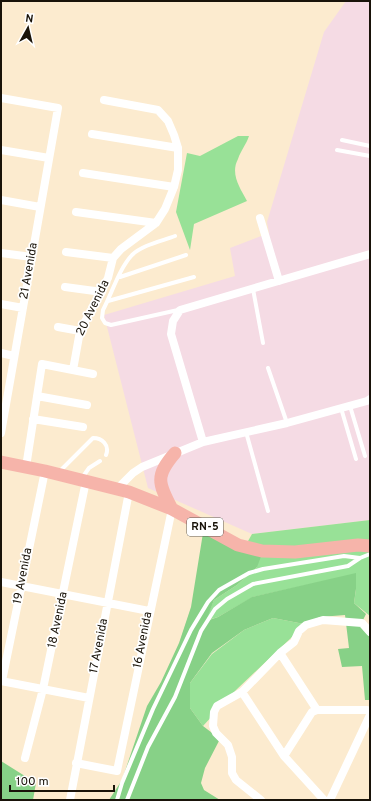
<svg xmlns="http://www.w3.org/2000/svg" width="371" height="801" font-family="Overpass,sans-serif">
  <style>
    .industrial { fill: #f5dbe4 }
    .green { fill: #98e197 }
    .forest { fill: #87d187 }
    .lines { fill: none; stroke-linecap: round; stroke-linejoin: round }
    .lane { stroke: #fff; stroke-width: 4 }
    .street { stroke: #fff; stroke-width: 8 }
    .primary { stroke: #f6b4aa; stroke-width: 13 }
    .labels { text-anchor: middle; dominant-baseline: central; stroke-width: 3.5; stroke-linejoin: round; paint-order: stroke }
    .shield { fill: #fff; stroke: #5e5a53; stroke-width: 1 }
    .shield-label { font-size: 11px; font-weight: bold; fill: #191309 }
    .street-label { font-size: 12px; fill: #191309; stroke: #fff }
  </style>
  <rect width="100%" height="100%" fill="#fcebcf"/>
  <!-- industrial -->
  <path class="industrial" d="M346,1H370V520L252,534L148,488L104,315L235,276L230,248L269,233L267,222L324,32Z"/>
  <!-- green -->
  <path class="green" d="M238,136H249C246,145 241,150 238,159C230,174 240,188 247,201L194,224L190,250L176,212L187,153L200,156Z
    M370,520V616L354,603L356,589V574L253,597L218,617L205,621L214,600L237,585L257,567L243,550L252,534Z
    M273,618L304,624L291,638L236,690L203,726L190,708V683L212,654L244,630Z"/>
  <!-- forest -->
  <path class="forest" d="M203,533L262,554L257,567L237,585L214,600L206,621L218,617L252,597L356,573V589L354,603L366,614L363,620L370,627V700H365L362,666L342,667L338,649L349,648L345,615L320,617L304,624L273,618L244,630L212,653L190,683V708L203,726L220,739L205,768L201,783L204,790L220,800H109L122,780L147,706L161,682L179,643L191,607Z
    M1,761L36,783L33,800H1Z"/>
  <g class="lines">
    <!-- lane -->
    <path class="lane" d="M342,140L370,146
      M337,150L370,156
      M175,236C162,241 142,245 132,255C119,269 112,293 103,310L102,318L105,323L111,325L178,310
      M120,277L186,255
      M253,289L263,343
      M108,301L194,277
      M268,368L287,423
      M350,406L365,456
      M341,408L356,459
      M246,432L268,511
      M59,472L93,438C102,438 110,445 106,455
      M82,478L89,468L100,461
      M117,800L122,783L153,709L191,630L208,602L219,590L249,573L263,569L344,556L360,558
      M127,800L148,747L175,697L201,631L215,609L227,599L253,584L348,566L360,558L370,554"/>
    <!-- street -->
    <path class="street" d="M1,98L58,108L1,433
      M92,134L178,148
      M1,150L49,158
      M83,173L174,187
      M1,200L40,207
      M76,212L156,223
      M260,218L279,281
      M66,252L113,258
      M1,253L32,257
      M65,287L102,292
      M1,304L23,308
      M58,327L80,331
      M1,353L14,356
      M73,370L80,331L108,278L113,258L121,249L156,223L165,209L174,187L178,170V148L174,135L168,121L158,110L104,100
      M37,396L87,405
      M33,419L83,427
      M203,442L171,334L173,321L180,310L370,254
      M26,467L42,364L93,374
      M118,488L133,473L142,467L203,442L287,423L367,401L370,399
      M1,582L149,611
      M280,653L317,710H367L370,711V715L330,800
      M1,681L89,698
      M2,681L45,471
      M242,692L284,756L324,800
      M284,756L312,712L317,710
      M25,758L43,689L86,481
      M76,763L117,771L172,509
      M70,800L129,492
      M261,800L236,780L232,773V757L228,745L216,733L213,726L214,712L217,706L242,692L280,653L294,642L299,631L306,625L323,620L362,623L370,632"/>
    <!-- primary -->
    <path class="primary" d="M1,462L45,471L129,492L172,509L238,545L262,551L295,552L358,545L370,546
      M172,509C158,483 155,476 175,453"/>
  </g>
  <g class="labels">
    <!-- shield labels -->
    <rect class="shield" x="187" y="518" width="36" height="18" rx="3"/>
    <g class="shield-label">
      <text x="205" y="527">RN-5</text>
    </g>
    <!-- street labels -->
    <g class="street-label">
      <text transform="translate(29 271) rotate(-80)">21 Avenida</text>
      <text transform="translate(93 308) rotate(-64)">20 Avenida</text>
      <text transform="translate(23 576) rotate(-79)">19 Avenida</text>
      <text transform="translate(58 620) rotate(-78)">18 Avenida</text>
      <text transform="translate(143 640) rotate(-79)">16 Avenida</text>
      <text transform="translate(99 646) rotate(-79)">17 Avenida</text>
    </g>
  </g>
  <!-- border -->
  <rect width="371" height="801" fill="none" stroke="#191309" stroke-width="4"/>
  <!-- north arrow -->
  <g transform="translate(28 28) rotate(8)" stroke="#ffffff" stroke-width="3" paint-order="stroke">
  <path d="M0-3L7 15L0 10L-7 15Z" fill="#191309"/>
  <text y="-6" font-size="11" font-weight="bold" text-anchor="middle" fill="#191309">N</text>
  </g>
  <!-- scale -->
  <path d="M10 785v6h104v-6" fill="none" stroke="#191309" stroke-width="2"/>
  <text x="16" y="785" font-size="12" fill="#191309" stroke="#ffffff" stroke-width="3" paint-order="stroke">100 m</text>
</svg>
